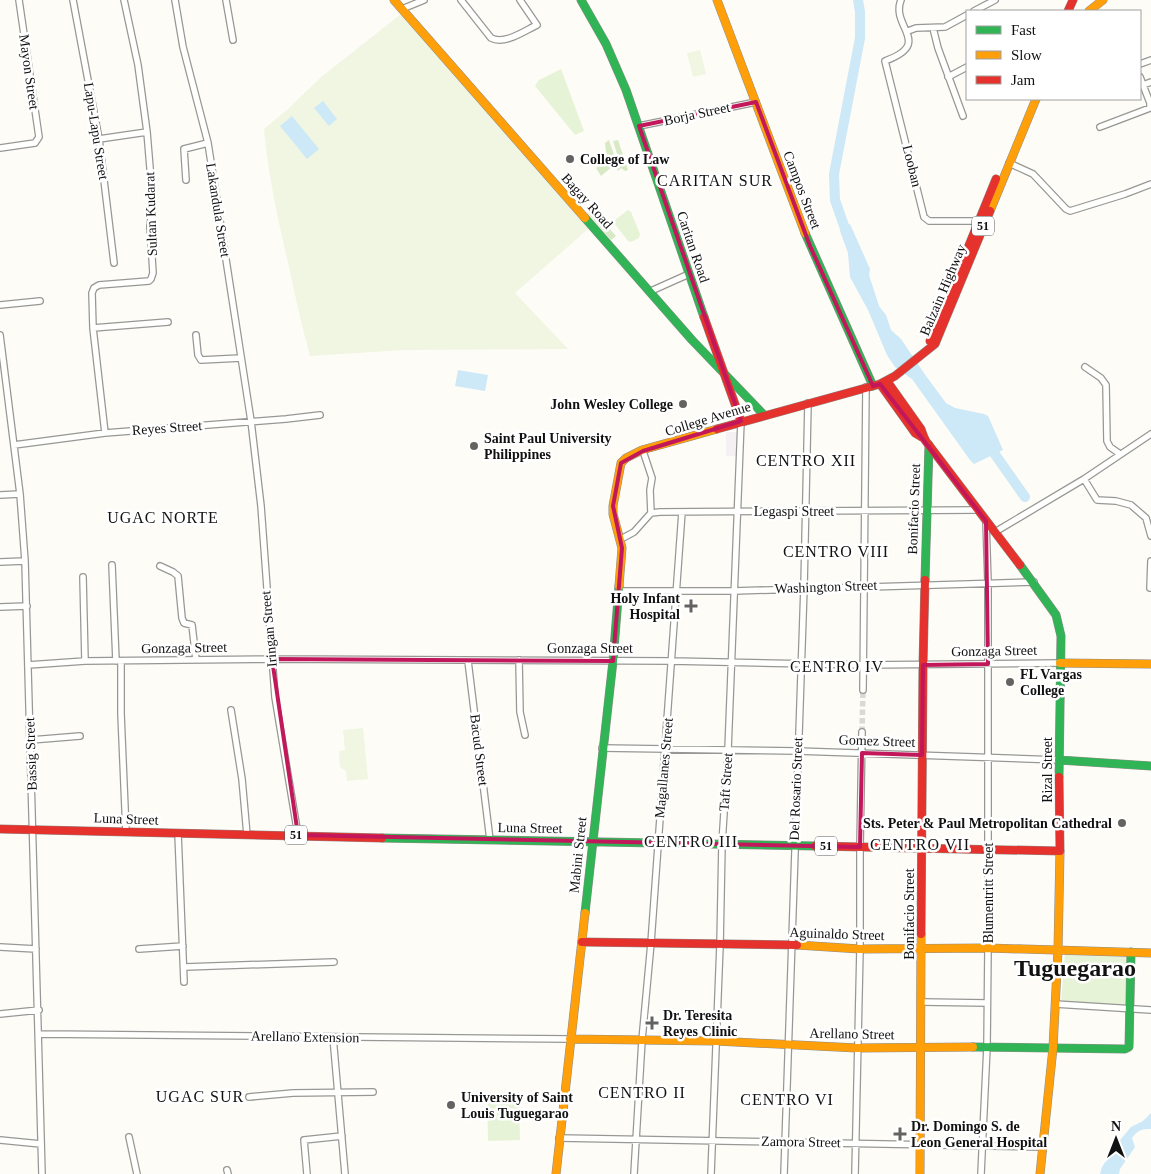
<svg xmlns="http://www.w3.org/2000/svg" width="1151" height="1174" font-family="'Times New Roman',serif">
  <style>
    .industrial { fill: #f5f0f3 }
    .green { fill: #e7f3d7 }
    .forest { fill: #d8eac5 }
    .pitch { fill: #f0f6e1 }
    .water { fill: #cde8f7 }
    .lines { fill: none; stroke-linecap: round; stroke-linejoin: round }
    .river { stroke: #cde8f7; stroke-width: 10 }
    .street-tunnel { stroke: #dad9d4; stroke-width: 5.5; stroke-dasharray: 5.5 3; stroke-linecap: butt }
    .street-casing { stroke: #979795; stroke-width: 8 }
    .fast-casing { stroke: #8e8d8b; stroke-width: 9 }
    .slow-casing { stroke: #8e8d8b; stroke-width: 9 }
    .jam-casing { stroke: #8e8d8b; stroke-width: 9 }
    .street { stroke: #fffffe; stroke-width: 5.5 }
    .fast { stroke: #30b455; stroke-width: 8 }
    .slow { stroke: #ff9f0a; stroke-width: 8 }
    .jam { stroke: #e5322d; stroke-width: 8 }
    .marked { fill: none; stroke: #c2185b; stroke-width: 4; stroke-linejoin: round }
    .poi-dot { fill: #646362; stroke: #fff; stroke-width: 2 }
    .labels { text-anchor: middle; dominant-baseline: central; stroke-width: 5; stroke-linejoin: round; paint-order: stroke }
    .shield { fill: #fff; stroke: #585858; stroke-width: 1 }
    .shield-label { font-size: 12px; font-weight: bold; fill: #111 }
    .street-label { font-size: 14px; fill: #111; stroke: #fff }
    .poi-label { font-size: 14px; font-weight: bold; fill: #111; stroke: #fff; text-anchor: start }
    .quarter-label { font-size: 16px; letter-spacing: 1px; fill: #111; stroke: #fff }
    .town-label { font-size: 24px; font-weight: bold; fill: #111; stroke: #fff }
  </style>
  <rect width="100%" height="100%" fill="#fdfcf7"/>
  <!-- industrial -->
  <path class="industrial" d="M726,432H738V456H726Z"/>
  <!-- green -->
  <path class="green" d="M561,69L584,131L575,135L535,86L539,80Z
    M628,210L631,212L640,234L639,238L631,242L628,241L614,223L615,220Z
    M1065,953L1127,954L1125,1006L1061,1002Z
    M519,1092L520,1140L488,1141L487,1093Z"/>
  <!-- forest -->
  <path class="forest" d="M609,140C616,162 620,161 601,176L596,168L607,161L605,143Z
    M618,140L628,170L625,171L621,168L618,171L617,170L620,163L613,141Z
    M591,208L616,236L611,240L587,212Z"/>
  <!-- pitch -->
  <path class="pitch" d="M401,14L482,104L588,229L515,293L568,349L403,350L310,356C301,323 294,291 287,258C277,216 268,173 264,129L287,110L320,78Z
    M700,50L706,74L693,77L687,53Z
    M363,728L368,779L347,781L346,771L340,767L339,751L345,750L343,730Z"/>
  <!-- water -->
  <path class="water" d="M323,101L337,119L329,126L314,108Z
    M292,116L319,149L307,159L280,126Z
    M850,224L870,269L869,275L879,306L886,315L891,330L901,339L926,376L946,403L955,408L984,414L988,416L1003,450L974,464L970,460L912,379L895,367L887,355L868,310L850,277L848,253L840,231Z
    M458,370L488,375L485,391L455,386Z
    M1151,1113V1129C1141,1129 1138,1130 1132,1138L1135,1147L1120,1169L1119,1174H1100L1102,1167L1116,1145L1131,1127L1143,1121Z"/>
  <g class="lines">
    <!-- river -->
    <path class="river" d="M849,240L835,200L834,174L860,38V12L858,0
      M987,443L1025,497"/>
    <!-- street-tunnel -->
    <path class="street-tunnel" d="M862,732L863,690"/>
    <defs>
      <path id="street" d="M73,0L99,139L114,263
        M175,0L183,47L208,143L251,421L261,506L275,697L298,835
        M226,0L233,40
        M461,0L491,38C505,45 524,31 537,25L520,0
        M901,0C890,27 934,43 885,61L924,217L929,221H978
        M402,9L424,0
        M974,11L995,0
        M933,28L938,48L963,116
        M908,31L916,28L945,27L967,15
        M1140,64L1151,60
        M948,77L967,67
        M1143,85L1151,82
        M639,126L756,102
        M1100,127L1150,108V103L1140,77
        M99,139L147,132
        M0,148L35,143L39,137L19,0
        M1009,163L1033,174L1066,209L1070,211L1125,194L1151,184
        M186,180L184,149L208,143
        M651,291L689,274
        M0,305L40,301
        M93,328L168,322
        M0,335L20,494L25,561L42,1174
        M196,335L198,355L201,360L241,358
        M1085,367L1101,378L1106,385L1107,441L1110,447L1120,454
        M105,433L93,328L92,293L94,288L99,285L149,281L151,279L153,273L150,226L153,204L147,132L138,65L124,0
        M14,445L105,433L286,419L320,415
        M643,451L652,478L650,490L651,513
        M1084,479L1097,500L1116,501L1131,505L1146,518L1151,536
        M0,495L20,494
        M995,532L1084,479L1151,434
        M621,539L634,532L651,513L660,512L977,510
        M0,562L25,561
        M112,565L116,661
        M160,566L173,572L178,576L182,618L184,623L192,625L196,660
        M83,577L85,661
        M1150,588L1151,561
        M619,591H734L1034,582
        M0,607L27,606
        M519,660L520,712L525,735
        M468,661L490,840
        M121,662V714L126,832
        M28,665L85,661L272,659L672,661L863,665L1060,663
        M863,690L866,387
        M231,710L242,779L247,835
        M31,740L80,736
        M602,748L797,751L1059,760
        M178,833L184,982
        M0,947L36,949
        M139,949L183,946
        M185,967L334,962
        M922,1002L987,1003
        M1055,1004L1151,1010
        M0,1014L39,1010
        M39,1034L570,1039
        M333,1037L345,1174
        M249,1097L293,1093L373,1092
        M129,1137L137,1174
        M559,1138L1042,1147
        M0,1140L41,1144
        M227,1170L228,1174
        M307,1174L304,1140L342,1136
        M634,1174L642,1040L651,943L682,512
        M711,1174L720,945L722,844L728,750L741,421
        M784,1174L804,587L808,403
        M855,1174L860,949V847L862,732
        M981,1174L987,1047L988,948V583L986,521"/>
      <path id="fast" d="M581,0L606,44L626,90L704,317
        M585,218L692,340L764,415
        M805,233L873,386
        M1020,565L1056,615L1061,636L1059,777
        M925,580L929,445
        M1059,760L1151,766
        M382,838L815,846
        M585,913L613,661L619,586
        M973,1047L1125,1049L1129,1047L1131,952"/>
      <path id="slow" d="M394,0L585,218
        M717,0L805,233
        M1089,11L1103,0
        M990,211L1036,99
        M619,586L622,548L613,514V506L621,463L626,458L642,450L717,429
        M1060,663L1151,664
        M797,945L860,949L988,948L1151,953
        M570,1039L716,1041L857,1048L973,1047
        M556,1174L585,913
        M920,1174L921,934
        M1040,1174L1053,1048L1058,950L1060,851"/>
      <path id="jam" d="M1068,11L1073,0
        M704,317L741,421
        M930,341L996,179
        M887,381L921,429L925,440L1020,565
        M717,429L880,384
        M925,439L915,433L880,384L895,376L935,344L990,211
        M0,829L382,838
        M815,846L1060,851L1059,777
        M921,934L923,665L925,580
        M582,942L797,945"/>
    </defs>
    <!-- street casing -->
    <use href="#street" class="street-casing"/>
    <!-- fast casing -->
    <use href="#fast" class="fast-casing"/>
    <!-- slow casing -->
    <use href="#slow" class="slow-casing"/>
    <!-- jam casing -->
    <use href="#jam" class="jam-casing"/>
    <!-- street -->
    <use href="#street" class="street"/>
    <!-- fast -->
    <use href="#fast" class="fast"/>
    <!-- slow -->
    <use href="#slow" class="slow"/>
    <!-- jam -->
    <use href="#jam" class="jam"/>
  </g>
  <!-- marked area -->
  <path class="marked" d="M756,102L810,246L873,386L880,384L986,521L988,664L923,665L922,755L862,753L860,847L298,835L272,659L613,661L622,548L613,506L621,463L643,451L741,421L639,126Z"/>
  <!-- markers -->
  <g class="poi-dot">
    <circle cx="570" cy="159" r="5"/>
    <circle cx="683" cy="404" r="5"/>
    <circle cx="474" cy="446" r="5"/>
    <path d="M688.5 598.5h5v5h5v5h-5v5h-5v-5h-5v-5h5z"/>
    <circle cx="1010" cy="682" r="5"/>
    <circle cx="1122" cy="823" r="5"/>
    <path d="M649.5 1015.5h5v5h5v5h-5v5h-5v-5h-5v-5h5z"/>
    <circle cx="451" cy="1105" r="5"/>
    <path d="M897.5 1126.5h5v5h5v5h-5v5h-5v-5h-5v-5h5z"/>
  </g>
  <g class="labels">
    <!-- shield labels -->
    <g class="shield">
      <rect x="972" y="216.5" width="22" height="19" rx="4"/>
      <rect x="285" y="825.5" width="22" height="19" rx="4"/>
      <rect x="815" y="836.5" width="22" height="19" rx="4"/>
    </g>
    <g class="shield-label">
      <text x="983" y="226">51</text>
      <text x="296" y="835">51</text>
      <text x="826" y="846">51</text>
    </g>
    <!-- street labels -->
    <g class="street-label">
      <text transform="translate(29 72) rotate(82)">Mayon Street</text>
      <text transform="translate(697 114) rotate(-12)">Borja Street</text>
      <text transform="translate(96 131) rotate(81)">Lapu-Lapu Street</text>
      <text transform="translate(912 166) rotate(76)">Looban</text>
      <text transform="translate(802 190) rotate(69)">Campos Street</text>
      <text transform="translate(587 201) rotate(48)">Bagay Road</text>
      <text transform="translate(218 210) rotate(81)">Lakandula Street</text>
      <text transform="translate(151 214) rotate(-92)">Sultan Kudarat</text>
      <text transform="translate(693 247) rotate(71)">Caritan Road</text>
      <text transform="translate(943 290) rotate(-67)">Balzain Highway</text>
      <text transform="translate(708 419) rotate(-17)">College Avenue</text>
      <text transform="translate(167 428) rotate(-4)">Reyes Street</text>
      <text transform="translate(914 509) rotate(-88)">Bonifacio Street</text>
      <text x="794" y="511">Legaspi Street</text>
      <text transform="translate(826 587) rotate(-2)">Washington Street</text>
      <text transform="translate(269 629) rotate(-95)">Iringan Street</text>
      <text transform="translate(184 648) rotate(-1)">Gonzaga Street</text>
      <text x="590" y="648">Gonzaga Street</text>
      <text transform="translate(994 651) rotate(-1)">Gonzaga Street</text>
      <text transform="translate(877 741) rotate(2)">Gomez Street</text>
      <text transform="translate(479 750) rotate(83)">Bacud Street</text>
      <text transform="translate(31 754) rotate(-92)">Bassig Street</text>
      <text transform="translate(664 768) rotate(-85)">Magallanes Street</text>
      <text transform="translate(1047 770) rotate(-90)">Rizal Street</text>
      <text transform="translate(726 782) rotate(-86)">Taft Street</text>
      <text transform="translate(796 789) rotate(-88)">Del Rosario Street</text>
      <text transform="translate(126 819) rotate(2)">Luna Street</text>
      <text transform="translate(530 828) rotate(1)">Luna Street</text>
      <text transform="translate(578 855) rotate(-84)">Mabini Street</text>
      <text transform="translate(988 893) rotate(-90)">Blumentritt Street</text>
      <text transform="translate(909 914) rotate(-90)">Bonifacio Street</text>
      <text transform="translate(837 934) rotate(2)">Aguinaldo Street</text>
      <text transform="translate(852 1034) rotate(1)">Arellano Street</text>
      <text transform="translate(305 1037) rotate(1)">Arellano Extension</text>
      <text transform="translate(801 1142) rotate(1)">Zamora Street</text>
    </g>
    <!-- poi labels -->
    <g class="poi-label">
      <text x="580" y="159">College of Law</text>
      <text x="673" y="404" text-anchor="end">John Wesley College</text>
      <text x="484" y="438">Saint Paul University<tspan x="484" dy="16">Philippines</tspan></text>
      <text x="680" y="598" text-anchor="end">Holy Infant<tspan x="680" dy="16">Hospital</tspan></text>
      <text x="1020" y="674">FL Vargas<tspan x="1020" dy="16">College</tspan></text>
      <text x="1112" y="823" text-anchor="end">Sts. Peter &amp; Paul Metropolitan Cathedral</text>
      <text x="663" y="1015">Dr. Teresita<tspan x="663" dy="16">Reyes Clinic</tspan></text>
      <text x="461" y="1097">University of Saint<tspan x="461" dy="16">Louis Tuguegarao</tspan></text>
      <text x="911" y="1126">Dr. Domingo S. de<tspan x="911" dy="16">Leon General Hospital</tspan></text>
    </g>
    <!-- quarter labels -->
    <g class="quarter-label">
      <text x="715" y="180">CARITAN SUR</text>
      <text x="806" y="460">CENTRO XII</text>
      <text x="163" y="517">UGAC NORTE</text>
      <text x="836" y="551">CENTRO VIII</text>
      <text x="837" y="666">CENTRO IV</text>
      <text x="691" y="841">CENTRO III</text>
      <text x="920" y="844">CENTRO VII</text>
      <text x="642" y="1092">CENTRO II</text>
      <text x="200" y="1096">UGAC SUR</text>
      <text x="787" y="1099">CENTRO VI</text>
    </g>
    <!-- town labels -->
    <g class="town-label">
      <text x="1075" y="968">Tuguegarao</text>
    </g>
  </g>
  <!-- legend -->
  <rect x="966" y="10" width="175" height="90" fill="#ffffff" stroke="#a0a0a0"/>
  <rect x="976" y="26" width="25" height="8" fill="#30b455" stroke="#a0a0a0"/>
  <text x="1011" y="35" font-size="15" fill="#111111">Fast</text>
  <rect x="976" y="51" width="25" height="8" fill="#ff9f0a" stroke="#a0a0a0"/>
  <text x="1011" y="60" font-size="15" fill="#111111">Slow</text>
  <rect x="976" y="76" width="25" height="8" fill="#e5322d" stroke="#a0a0a0"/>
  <text x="1011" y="85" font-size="15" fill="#111111">Jam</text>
  <!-- north arrow -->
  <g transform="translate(1116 1139)" stroke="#ffffff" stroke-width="4" paint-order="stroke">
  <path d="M0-4L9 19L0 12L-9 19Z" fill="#111111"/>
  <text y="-8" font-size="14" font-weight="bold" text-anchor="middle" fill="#111111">N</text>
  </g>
</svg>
